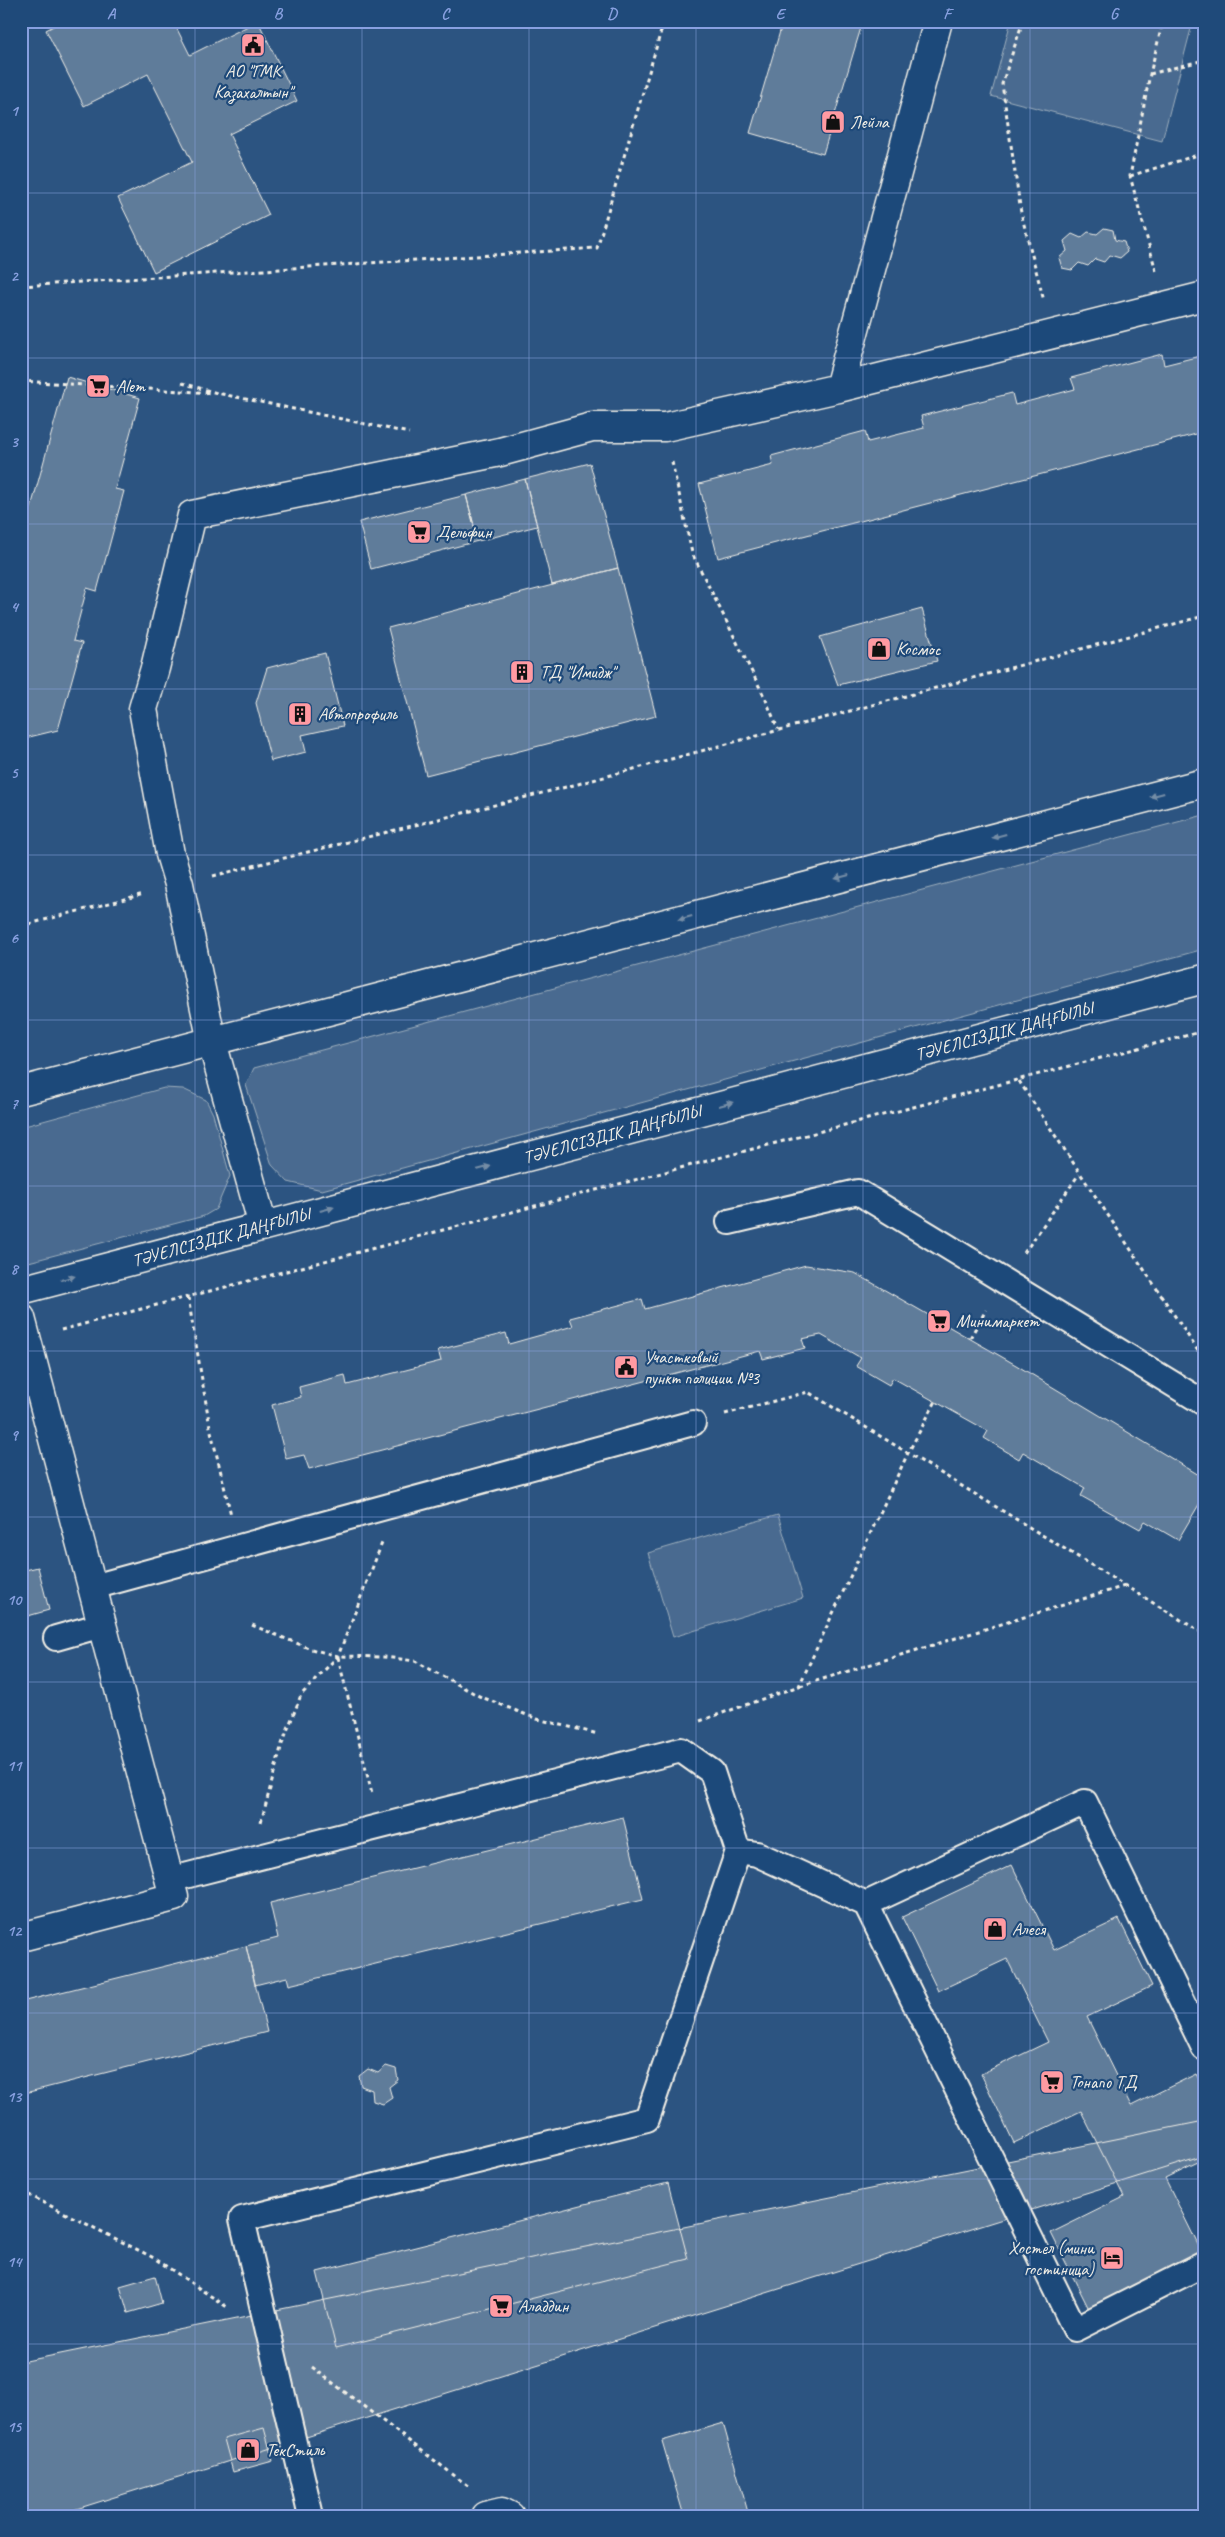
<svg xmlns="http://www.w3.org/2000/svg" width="1225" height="2537" font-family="Caveat,sans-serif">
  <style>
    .green { fill: #496b90; stroke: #9eaebc }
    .building { fill: #5e7b9a; stroke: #f4f1e8 }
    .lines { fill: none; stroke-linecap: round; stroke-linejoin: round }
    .lane-casing { stroke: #f4f1e8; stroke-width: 28 }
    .street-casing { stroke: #f4f1e8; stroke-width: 31 }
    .secondary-casing { stroke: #f4f1e8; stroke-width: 31 }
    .path { stroke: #f4f1e8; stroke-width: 3; stroke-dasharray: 4 4; stroke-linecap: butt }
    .lane { stroke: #1f4a7a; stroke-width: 24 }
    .street { stroke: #1f4a7a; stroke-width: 28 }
    .secondary { stroke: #1f4a7a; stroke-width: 28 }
    .oneway { fill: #748da6 }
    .grid { fill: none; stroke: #88a0e0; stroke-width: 1; stroke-opacity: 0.55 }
    .labels { text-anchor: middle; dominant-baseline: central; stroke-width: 4.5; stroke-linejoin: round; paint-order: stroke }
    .poi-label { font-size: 18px; fill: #f4f1e8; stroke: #1f4a7a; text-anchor: start }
    .street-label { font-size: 18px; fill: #f4f1e8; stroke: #1f4a7a }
    .neatline { fill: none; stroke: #88a0e0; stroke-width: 2 }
    .grid-label { font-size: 16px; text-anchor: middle; font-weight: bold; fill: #88a0e0 }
  </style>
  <rect width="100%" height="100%" fill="#2c5481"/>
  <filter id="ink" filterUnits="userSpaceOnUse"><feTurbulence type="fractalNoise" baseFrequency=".02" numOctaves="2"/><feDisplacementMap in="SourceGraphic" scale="10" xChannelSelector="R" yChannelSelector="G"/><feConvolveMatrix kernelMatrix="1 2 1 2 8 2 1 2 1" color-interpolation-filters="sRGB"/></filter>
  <g filter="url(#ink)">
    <!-- green -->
    <path class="green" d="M1011,21H1193L1162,141L991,96Z
      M1204,815V949L322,1190L288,1182L272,1165L246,1085L254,1068Z
      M164,1088L183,1089L206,1100L213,1114L230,1176L216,1209L204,1216L21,1264V1127Z
      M778,1515L803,1598L673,1637L648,1553Z"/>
    <!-- building -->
    <path class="building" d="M63,21H173L190,55L258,21L297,101L229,134L269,215L154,272L118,198L192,162L148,74L84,106L46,30Z
      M783,21H863L823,154L750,133Z
      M1104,228L1113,230L1115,240L1124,242L1127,252L1120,258L1110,255L1104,262L1095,259L1088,266L1079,263L1072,270L1062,268L1059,258L1067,251L1064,241L1072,234L1081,238L1088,232L1097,234Z
      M1162,354L1164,365L1204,355V432L718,558L699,484L773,465L771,456L865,431L868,442L924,428L921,416L1012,393L1015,405L1075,389L1071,378Z
      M67,377L140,398L115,489L124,491L97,591L87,588L73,641L82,643L58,730L21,739V544Z
      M590,463L618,568L552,585L525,479Z
      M525,479L537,526L478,541L466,495Z
      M466,495L478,541L371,569L359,522Z
      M618,568L656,716L426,775L388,628Z
      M922,609L937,661L838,685L820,637Z
      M325,653L343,726L302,735L306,752L271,761L256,703L267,668Z
      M806,1265L855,1273L1016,1365L1204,1478V1496L1178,1540L1145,1521L1140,1529L1081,1496L1085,1488L1023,1452L1019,1459L984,1438L988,1431L893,1378L889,1385L856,1366L861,1358L821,1335L802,1339L805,1348L763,1359L760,1351L309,1469L304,1455L286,1459L272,1405L301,1397L299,1387L345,1375L347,1385L441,1361L438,1350L506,1333L509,1344L573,1326L570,1318L642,1299L645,1309Z
      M38,1567L49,1610L21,1618V1571Z
      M623,1817L643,1899L289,1985L287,1977L255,1985L246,1946L278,1938L270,1903Z
      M1012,1865L1054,1950L1119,1919L1152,1986L1087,2017L1131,2106L1196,2074L1204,2089V2159L1165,2178L1203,2255L1089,2309L1051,2233L1124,2197L1081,2111L1014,2143L981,2074L1048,2042L1007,1959L938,1991L902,1917Z
      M246,1946L267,2032L21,2094V2002Z
      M386,2066L396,2069L398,2080L389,2087L392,2098L383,2104L373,2101L372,2090L361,2086L359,2076L368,2069L378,2073Z
      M1204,2121V2156L54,2516H21V2362Z
      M668,2183L688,2259L336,2348L317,2272Z
      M155,2276L162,2303L128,2313L120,2286Z
      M723,2423L749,2516H684L662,2441Z
      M264,2428L273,2461L233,2472L224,2439Z"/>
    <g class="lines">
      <defs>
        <path id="lane" d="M729,1222L858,1192L1204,1403
          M93,1587L693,1423
          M56,1638L102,1625
          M738,1851L757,1854L866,1904L1075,2329L1204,2264
          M169,1880L681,1750L712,1772L738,1851L647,2119L242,2219L311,2516
          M866,1904L1085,1802L1204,2048"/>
        <path id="street" d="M839,388L1204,296
          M212,1042L179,884L170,854L143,709L155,668L192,515L500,452L592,427H665L839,388L938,21
          M21,1318L174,1897L21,1937
          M485,2516L502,2512L510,2516"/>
        <path id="secondary" d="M212,1042L263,1226
          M21,1091L1204,783
          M21,1290L1204,979"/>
      </defs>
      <!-- lane casing -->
      <use href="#lane" class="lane-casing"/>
      <!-- street casing -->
      <use href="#street" class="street-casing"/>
      <!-- secondary casing -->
      <use href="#secondary" class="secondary-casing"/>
      <!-- path -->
      <path class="path" d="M1023,21L1002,84L1021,213L1044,301
        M1150,74L1204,60
        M1130,176L1204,153
        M1156,271L1130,176L1150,74L1163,21
        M21,286L597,248L664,21
        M21,381L211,393
        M182,383L217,393L409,433
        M672,462L692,553L766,700L778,729
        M213,876L578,784L1204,616
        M21,926L144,894
        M1019,1081L1204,1360
        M1024,1253L1079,1174
        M188,1297L210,1427L231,1515
        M61,1330L1204,1031
        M970,1338L986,1310
        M725,1414L808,1392L1204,1634
        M252,1625L311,1649L338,1656L384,1657L415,1661L479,1696L537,1719L598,1734
        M338,1657L372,1794
        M800,1686L1125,1586
        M700,1721L799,1686L908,1453L936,1401
        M261,1822L282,1744L301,1695L338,1656L382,1543
        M21,2191L154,2258L227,2307
        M312,2367L468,2486"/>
      <!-- lane -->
      <use href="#lane" class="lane"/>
      <!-- street -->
      <use href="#street" class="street"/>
      <!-- secondary -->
      <use href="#secondary" class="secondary"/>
    </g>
    <!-- one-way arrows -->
    <defs><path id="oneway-solid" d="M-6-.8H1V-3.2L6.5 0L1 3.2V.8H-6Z" transform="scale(1.25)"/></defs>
    <g class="oneway">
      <use href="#oneway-solid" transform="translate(1157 795) rotate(165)"/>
      <use href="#oneway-solid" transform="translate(999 836) rotate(165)"/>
      <use href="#oneway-solid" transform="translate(842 877) rotate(165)"/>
      <use href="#oneway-solid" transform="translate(685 918) rotate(165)"/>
      <use href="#oneway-solid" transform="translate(726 1104) rotate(-15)"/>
      <use href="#oneway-solid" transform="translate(484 1168) rotate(-15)"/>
      <use href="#oneway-solid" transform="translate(327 1209) rotate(-15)"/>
      <use href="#oneway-solid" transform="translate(68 1278) rotate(-15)"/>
    </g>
  </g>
  <!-- grid -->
  <path class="grid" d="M195,21V2516M362,21V2516M529,21V2516M696,21V2516M863,21V2516M1030,21V2516M21,193H1204M21,358H1204M21,524H1204M21,689H1204M21,855H1204M21,1020H1204M21,1186H1204M21,1351H1204M21,1517H1204M21,1682H1204M21,1848H1204M21,2013H1204M21,2179H1204M21,2344H1204"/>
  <!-- icons -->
  <defs>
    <symbol id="civic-square" viewBox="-11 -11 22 22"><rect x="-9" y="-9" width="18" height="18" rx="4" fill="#ff9aa2" stroke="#1f4a7a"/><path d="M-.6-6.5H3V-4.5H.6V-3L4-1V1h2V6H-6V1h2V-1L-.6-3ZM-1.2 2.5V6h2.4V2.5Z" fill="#111"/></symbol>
    <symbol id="shop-square" viewBox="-11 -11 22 22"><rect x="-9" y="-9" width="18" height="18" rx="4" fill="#ff9aa2" stroke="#1f4a7a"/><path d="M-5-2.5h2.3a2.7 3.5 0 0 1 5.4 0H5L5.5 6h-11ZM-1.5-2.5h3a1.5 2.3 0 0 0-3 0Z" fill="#111"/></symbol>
    <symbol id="supermarket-square" viewBox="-11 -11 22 22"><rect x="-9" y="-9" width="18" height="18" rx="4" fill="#ff9aa2" stroke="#1f4a7a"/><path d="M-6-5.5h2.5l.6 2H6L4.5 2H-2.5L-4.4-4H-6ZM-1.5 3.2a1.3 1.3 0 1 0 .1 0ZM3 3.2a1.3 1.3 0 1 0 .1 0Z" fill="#111"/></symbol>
    <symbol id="building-square" viewBox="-11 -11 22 22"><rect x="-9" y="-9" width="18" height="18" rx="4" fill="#ff9aa2" stroke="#1f4a7a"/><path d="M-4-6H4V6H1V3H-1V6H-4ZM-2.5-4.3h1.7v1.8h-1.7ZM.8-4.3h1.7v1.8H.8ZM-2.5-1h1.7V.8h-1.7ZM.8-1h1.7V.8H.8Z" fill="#111"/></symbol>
    <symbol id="hotel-square" viewBox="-11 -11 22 22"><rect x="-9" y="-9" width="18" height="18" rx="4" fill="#ff9aa2" stroke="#1f4a7a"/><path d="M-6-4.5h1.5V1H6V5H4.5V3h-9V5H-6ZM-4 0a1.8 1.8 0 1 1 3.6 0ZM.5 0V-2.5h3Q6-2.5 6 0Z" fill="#111"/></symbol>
  </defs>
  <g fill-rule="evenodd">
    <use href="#civic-square" x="239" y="31" width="28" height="28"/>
    <use href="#shop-square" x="819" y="108" width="28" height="28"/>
    <use href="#supermarket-square" x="84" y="372" width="28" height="28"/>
    <use href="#supermarket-square" x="405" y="518" width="28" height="28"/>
    <use href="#shop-square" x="865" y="635" width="28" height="28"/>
    <use href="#building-square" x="508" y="658" width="28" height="28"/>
    <use href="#building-square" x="286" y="700" width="28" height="28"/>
    <use href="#supermarket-square" x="925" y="1307" width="28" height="28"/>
    <use href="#civic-square" x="612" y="1353" width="28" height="28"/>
    <use href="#shop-square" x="981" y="1915" width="28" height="28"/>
    <use href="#supermarket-square" x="1038" y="2068" width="28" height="28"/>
    <use href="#hotel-square" x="1098" y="2244" width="28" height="28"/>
    <use href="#supermarket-square" x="487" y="2292" width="28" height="28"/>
    <use href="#shop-square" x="234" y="2436" width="28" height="28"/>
  </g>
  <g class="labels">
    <!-- poi labels -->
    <g class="poi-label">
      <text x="253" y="71" text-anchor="middle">АО "ГМК<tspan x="253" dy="21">Казахалтын"</tspan></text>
      <text x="850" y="122">Лейла</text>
      <text x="116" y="386">Alem</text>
      <text x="436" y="532">Дельфин</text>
      <text x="896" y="649">Космос</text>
      <text x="540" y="672">ТД "Имидж"</text>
      <text x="318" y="714">Автопрофиль</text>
      <text x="956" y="1321">Минимаркет</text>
      <text x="644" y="1357">Участковый<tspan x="644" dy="21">пункт полиции №3</tspan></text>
      <text x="1012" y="1929">Алеся</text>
      <text x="1070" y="2082">Тонапо ТД</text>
      <text x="1094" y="2248" text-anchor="end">Хостел (мини<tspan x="1094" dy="21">гостиница)</tspan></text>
      <text x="518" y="2306">Аладдин</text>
      <text x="266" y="2450">ТекСтиль</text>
    </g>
    <!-- street labels -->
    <g class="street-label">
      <text transform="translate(1004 1031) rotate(-15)">ТӘУЕЛСІЗДІК ДАҢҒЫЛЫ</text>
      <text transform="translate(612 1134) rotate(-15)">ТӘУЕЛСІЗДІК ДАҢҒЫЛЫ</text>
      <text transform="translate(221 1237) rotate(-15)">ТӘУЕЛСІЗДІК ДАҢҒЫЛЫ</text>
    </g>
  </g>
  <!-- margin -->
  <rect width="1225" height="2537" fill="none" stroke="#1f4a7a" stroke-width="55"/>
  <rect x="28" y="28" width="1170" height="2482" class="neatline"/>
  <g class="grid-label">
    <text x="111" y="19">A</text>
    <text x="278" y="19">B</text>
    <text x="445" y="19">C</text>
    <text x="612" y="19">D</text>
    <text x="780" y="19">E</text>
    <text x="947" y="19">F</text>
    <text x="1114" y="19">G</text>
    <text x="14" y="116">1</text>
    <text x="14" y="281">2</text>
    <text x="14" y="447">3</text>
    <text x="14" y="612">4</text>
    <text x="14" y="778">5</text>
    <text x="14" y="943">6</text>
    <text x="14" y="1109">7</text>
    <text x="14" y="1274">8</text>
    <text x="14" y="1440">9</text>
    <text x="14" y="1605">10</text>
    <text x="14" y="1771">11</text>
    <text x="14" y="1936">12</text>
    <text x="14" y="2102">13</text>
    <text x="14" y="2267">14</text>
    <text x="14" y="2432">15</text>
  </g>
</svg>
